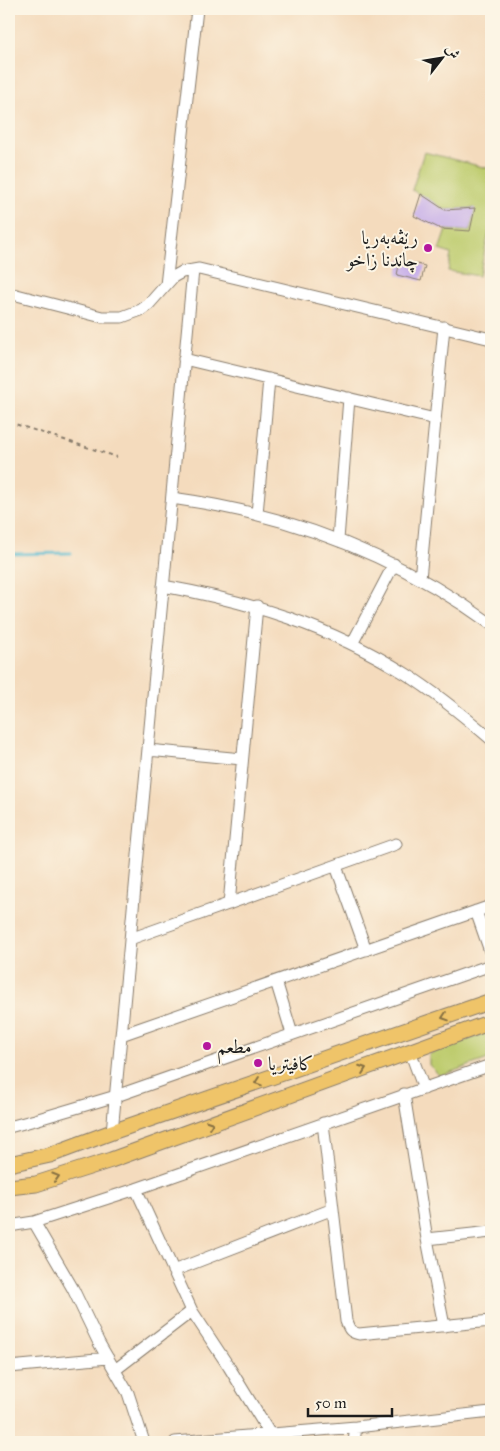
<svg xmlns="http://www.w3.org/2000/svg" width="500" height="1451" font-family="'IM FELL Great Primer',Amiri,serif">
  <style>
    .green { fill: #becc6e; stroke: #6d7445 }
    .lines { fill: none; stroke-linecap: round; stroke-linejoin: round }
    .stream { stroke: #50b8ce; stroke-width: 3 }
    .building { fill: #c8b0e9 }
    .minor-casing { stroke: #887c6c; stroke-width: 13 }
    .major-casing { stroke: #887c6c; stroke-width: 17 }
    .path { stroke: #887c6c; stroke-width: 2; stroke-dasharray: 4 4; stroke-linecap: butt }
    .minor { stroke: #fff; stroke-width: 11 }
    .major { stroke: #efc469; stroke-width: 15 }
    .oneway { stroke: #867042 }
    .poi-dot { fill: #b5179e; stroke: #fcf5e5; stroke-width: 2 }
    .labels { text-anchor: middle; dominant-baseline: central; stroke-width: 4; stroke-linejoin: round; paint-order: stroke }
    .poi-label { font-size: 19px; fill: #1c1c1c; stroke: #fcf5e5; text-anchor: start }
  </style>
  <rect width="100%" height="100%" fill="#fcf5e5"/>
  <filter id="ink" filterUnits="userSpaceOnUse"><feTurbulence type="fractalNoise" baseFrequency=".02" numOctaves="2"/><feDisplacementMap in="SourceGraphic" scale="10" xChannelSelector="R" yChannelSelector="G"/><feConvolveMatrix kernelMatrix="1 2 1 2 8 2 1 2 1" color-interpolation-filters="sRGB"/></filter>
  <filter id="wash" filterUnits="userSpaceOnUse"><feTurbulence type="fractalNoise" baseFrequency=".0096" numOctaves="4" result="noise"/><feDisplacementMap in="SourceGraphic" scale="20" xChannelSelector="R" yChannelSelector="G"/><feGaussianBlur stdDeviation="1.12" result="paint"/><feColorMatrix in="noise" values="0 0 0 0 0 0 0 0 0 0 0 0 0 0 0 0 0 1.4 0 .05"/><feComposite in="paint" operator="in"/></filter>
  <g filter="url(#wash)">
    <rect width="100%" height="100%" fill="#f4dbbd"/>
    <!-- green -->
    <path class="green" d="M424,152L491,169V224L479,276L448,271L451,254L439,250L446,230L470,231L474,208L445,210L412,190Z
      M491,1031V1058L440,1076L429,1065V1054Z"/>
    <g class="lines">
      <!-- stream -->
      <path class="stream" d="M9,554L71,553"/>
    </g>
    <g id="blocks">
      <!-- building -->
      <path class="building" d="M421,194L445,210L475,208L470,231L441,229L414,216Z
        M400,260L425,266L421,281L397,275Z"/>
    </g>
  </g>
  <g filter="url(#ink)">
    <use href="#blocks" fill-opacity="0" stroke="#887c6c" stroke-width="1"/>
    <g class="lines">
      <defs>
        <path id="minor" d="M166,285L197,9
          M9,293L102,317H122L141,310L149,304L173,277L182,272L199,269L491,339
          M184,359L435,419
          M172,498C289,514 395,554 491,624
          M257,514L269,379
          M338,540L349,398
          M420,579L444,327
          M163,586C252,602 329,626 406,674C436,693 464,716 491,739
          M352,644L394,564
          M148,750L242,759
          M336,866L366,950
          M229,904L257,606
          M476,911L491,954
          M130,939L396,844
          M276,981L292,1034
          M121,1035L491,906
          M410,1051L424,1089
          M404,1094L427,1239L444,1326
          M323,1123L346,1321C349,1329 350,1332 359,1334L491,1321
          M9,1127L35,1120L116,1096L491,965
          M112,1132L193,270
          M136,1189L192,1311L229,1367L270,1434V1442
          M34,1222L73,1289L99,1343L128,1393L144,1442
          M9,1226L34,1222L136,1189L491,1065
          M427,1239L491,1232
          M173,1271L333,1209
          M9,1367L108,1358
          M115,1370L192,1311
          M175,1442L356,1427L491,1412
          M354,1442L356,1427"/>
        <path id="major" d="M9,1164L50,1155L112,1132L491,1001
          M9,1187L36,1184L111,1160L491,1022"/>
      </defs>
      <!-- minor casing -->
      <use href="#minor" class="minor-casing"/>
      <!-- major casing -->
      <use href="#major" class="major-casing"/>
      <!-- path -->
      <path class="path" d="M9,422L117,457"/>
      <!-- minor -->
      <use href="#minor" class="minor"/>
      <!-- major -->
      <use href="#major" class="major"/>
    </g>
    <!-- one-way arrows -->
    <defs><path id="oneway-chevron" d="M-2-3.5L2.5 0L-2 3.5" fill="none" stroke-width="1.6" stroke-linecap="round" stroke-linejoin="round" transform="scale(1.25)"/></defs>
    <g class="oneway">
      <use href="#oneway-chevron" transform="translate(445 1017) rotate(161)"/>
      <use href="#oneway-chevron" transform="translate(363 1069) rotate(-20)"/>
      <use href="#oneway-chevron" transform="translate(258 1082) rotate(161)"/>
      <use href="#oneway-chevron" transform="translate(210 1124) rotate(-20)"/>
      <use href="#oneway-chevron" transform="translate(56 1177) rotate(-17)"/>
    </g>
  </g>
  <!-- markers -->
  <g class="poi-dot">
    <circle cx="428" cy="248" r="5"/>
    <circle cx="207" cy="1046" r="5"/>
    <circle cx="258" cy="1063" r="5"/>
  </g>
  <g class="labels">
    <!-- poi labels -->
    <g class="poi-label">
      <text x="418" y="237" text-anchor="end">رێڤه‌به‌ريا<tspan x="418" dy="22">چاندنا زاخو</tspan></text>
      <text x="217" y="1046">مطعم</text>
      <text x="268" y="1063">كافيتريا</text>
    </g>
  </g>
  <!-- margin -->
  <rect width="500" height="1451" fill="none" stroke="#fcf5e5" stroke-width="30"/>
  <!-- north arrow -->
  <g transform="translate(442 58) rotate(59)" stroke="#fcf5e5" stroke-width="4" paint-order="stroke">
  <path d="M0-4L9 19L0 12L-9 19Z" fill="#1c1c1c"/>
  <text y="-8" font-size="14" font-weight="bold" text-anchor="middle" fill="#1c1c1c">ش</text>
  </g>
  <!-- scale -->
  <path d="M308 1408v8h84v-8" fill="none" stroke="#1c1c1c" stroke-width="2.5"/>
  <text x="315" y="1408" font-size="15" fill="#1c1c1c" stroke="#fcf5e5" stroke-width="4" paint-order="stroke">50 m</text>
</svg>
